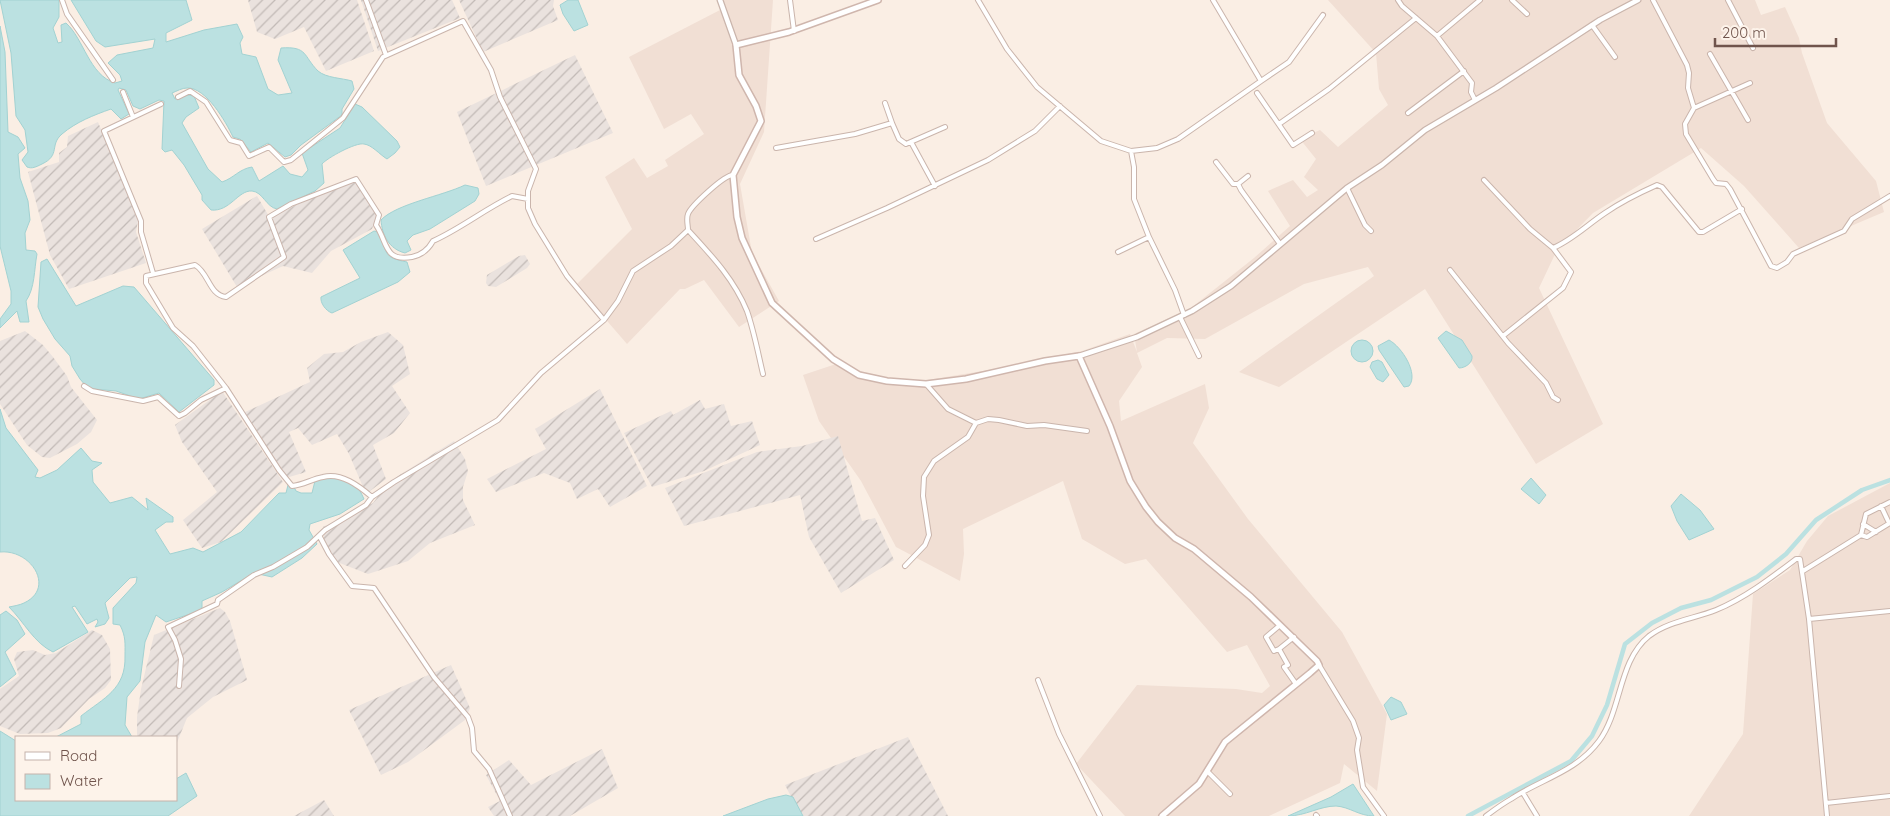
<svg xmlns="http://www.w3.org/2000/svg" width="1890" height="816" font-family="Quicksand,sans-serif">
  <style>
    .residential { fill: #f1dfd4 }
    .industrial { fill: url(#industrial-furrows) }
    .water { fill: #bbe1e1; stroke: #a2d2d2 }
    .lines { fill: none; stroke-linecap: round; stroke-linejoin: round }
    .canal { stroke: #bbe1e1; stroke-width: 4.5 }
    .minor-casing { stroke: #cab5ac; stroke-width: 6 }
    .tertiary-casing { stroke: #cab5ac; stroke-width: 7 }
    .secondary-casing { stroke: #cfb6ad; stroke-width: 8 }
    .minor { stroke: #fff; stroke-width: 4 }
    .tertiary { stroke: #fff; stroke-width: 4.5 }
    .secondary { stroke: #fff; stroke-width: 5 }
  </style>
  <defs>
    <pattern id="industrial-furrows" width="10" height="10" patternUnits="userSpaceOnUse" patternTransform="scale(1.25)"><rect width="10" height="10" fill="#eae2de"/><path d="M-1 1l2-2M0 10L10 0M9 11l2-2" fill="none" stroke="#c2bab6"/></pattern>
  </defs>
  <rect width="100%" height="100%" fill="#faeee4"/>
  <!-- residential -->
  <path class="residential" d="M718,0H773L764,132L740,184L752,253L779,301L739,327L704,280L685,289H680L627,344L576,285L632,229L605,177L634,158L647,178L668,166L665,160L704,134L691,114L664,129L629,57L720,10Z
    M1328,0H1755L1761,15L1785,7L1799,38L1802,53L1827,123L1876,181L1884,212L1799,248L1744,186L1701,148L1593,213L1557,250L1539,288L1603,424L1536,464L1425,289L1279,387L1239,372L1374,276L1368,267L1304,284L1205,339L1167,338L1137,353L1142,367L1119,401L1121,421L1205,384L1209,408L1193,443L1248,519L1342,632L1387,714L1377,791L1344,764L1340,783L1269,816H1125L1076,764L1137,685L1236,689L1262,693L1270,686L1247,645L1227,652L1146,559L1125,564L1082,539L1063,481L963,529L964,554L960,581L896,547L861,481L819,421L803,375L836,364L872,380L909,383L995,369L1082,351L1130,334L1137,352L1134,334L1191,308L1254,258L1290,226L1268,191L1293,180L1307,197L1318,190L1304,177L1316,159L1300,139L1320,130L1338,147L1388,105L1379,89L1376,53Z
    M1890,483V816H1689L1743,734L1753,594L1790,570L1807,541L1828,516Z"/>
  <!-- industrial -->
  <path class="industrial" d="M248,0H357L374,51L326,71L304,27L275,39L257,32Z
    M361,0H452L460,18L378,51Z
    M459,0H554L553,6L558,20L483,52Z
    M575,55L613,133L486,186L457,112Z
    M98,122L138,221L136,232L146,263L69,289L50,255L28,172L59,162V153L67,147L68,136Z
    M355,181L377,215L372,229L331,251L312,273L283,266L237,287L202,229L257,196L270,218L308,199Z
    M525,255L530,264L527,268L496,287L488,286L486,283L487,275L519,256Z
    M25,331L43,345L53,357L67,376L71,387L97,420L91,432L77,444L50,458L42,457L27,445L0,404V341Z
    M388,332L403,345L410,374L392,386L410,413L394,433L373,445L386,479L366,494L349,454L337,434L312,445L298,428L289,432L306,472L286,478L243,413L310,382L307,368L324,354L343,352L361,342Z
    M600,389L647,486L610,507L598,489L577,499L570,483L544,473L496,492L487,479L546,449L535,429Z
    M222,391L283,482L221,542L202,548L183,520L217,492L182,442L175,425Z
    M700,400L705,409L724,404L731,426L752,421L760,445L704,471L652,487L624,433L671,411L673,415Z
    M838,436L862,521L875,518L894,560L841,593L809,537L800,495L684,526L665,488L757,452L802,446Z
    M454,441L465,459L468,471L463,487V500L475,525L430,543L408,561L368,574L337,562L325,548L323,527L373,503L390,481Z
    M220,608L225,612L230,621L247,680L213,697L187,718L176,745V737H137V717L141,689L154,635Z
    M92,630L102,635L110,649L111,680L105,688L89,699L61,728L48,733L20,734L0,726V689L19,676L14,659L17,652L33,650L45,655L56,653Z
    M451,665L470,708L465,720L408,762L381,775L349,710Z
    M908,737L948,816H801L785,785Z
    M602,749L618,788L570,816H494L488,807L500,801L486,775L509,760L531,785Z
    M324,800L334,816H294Z"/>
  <!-- water -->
  <path class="water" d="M0,0H59V17L53,28L58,43L62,42L61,25L66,23C84,39 89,75 115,83L122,81L120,75L108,63L117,55L153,48L155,39L105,47L96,41L71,0H186L192,20L166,33V42L204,30L237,24L243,37L240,43L242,54L256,57L268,89L278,95L292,93L278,60L281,48C308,46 303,56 318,71C326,78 342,78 352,81L354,89L342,109V115L301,145L291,155L285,157L268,143L251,152L240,139L233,137C226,122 206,87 187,88C182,88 177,91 172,93L175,99L188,95L194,96L199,108L186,117L182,123L208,169L222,182C234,178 239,169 252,167L259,181L283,166L290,174L302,177L308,170L302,153L340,128L355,104L362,107L397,141L400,147L395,153L387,159C379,154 372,145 364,144C356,142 327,158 322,164L324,183L315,191L277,209C266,207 263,192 252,191C238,190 230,212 211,210L202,200V195L184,165L172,150L165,152L162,149L164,101L159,100L140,109L133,106L126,90L119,88L118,90L129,114L121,119L111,109C94,115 76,122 62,134C49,145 61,155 42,164C36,167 32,169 27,167L22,160L28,152L25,130L16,116L11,53Z
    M568,0H578L588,25L574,31L563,14L560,5Z
    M0,26L5,52L8,132L18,137L25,148L18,154L20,178L28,201L30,220L25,233L26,250L35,251L37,254C34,270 35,288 26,301L29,322H20L17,311L0,328V319L11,304V291L0,246Z
    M465,185L478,188L479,194L475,201L430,229L413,235L407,241L411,250L405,253C389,249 382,235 381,220C396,204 442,196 465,185Z
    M374,231L378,232C389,253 381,257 407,262L410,272L398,282L332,313C326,311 320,303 321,297L360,278L343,250Z
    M47,259L76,306L123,286L134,287L214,380V385L179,412L159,393L139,399L116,391L93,389L86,386L80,379L72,366L70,356L55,339L43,319L38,307L41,262Z
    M1446,331L1462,340L1472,356C1473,363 1465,368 1459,368L1440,341L1438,338Z
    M1351 351a11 11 0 1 1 22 0a11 11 0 1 1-22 0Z
    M1389,340C1402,347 1419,374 1409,386L1404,387L1379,350L1378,346Z
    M1378,360L1382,362L1389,375L1383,382L1377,379L1370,367L1372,362Z
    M0,409L6,428L38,470L35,477L40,478L57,470L81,448L92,461L102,463L92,470L93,482L110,503L132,497L148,510L146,498L173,517V522H166L155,530L170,554L193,548L203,552L241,532L279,493H286L288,485L292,483L296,491L301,493H312L316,477C341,472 354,476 364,499L340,514L310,524L309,530L317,544L302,558L272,577L254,573L222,592L202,601V610L166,622L156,615L145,642L140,681L127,697L125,725L132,737H56L81,724V716C104,698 126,689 125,656C125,643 126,637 120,625L113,624V608L136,583L137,577L130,578L105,603L109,618L105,624L95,627L98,622L97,619L87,624L75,606L72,607L88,632L53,652C34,643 24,622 9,607C14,606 20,605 24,603C56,588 31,549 0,552Z
    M1531,478L1546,495L1539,504L1521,489Z
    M1681,494L1700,510L1714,529L1689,540L1677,521L1671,506Z
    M6,611L17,620L25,634L5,652L16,674L0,687V615Z
    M1391,697L1401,702L1407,714L1391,720L1384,705Z
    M0,731L16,741V800H176V779L186,773L197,796L168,816H0Z
    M1353,784L1374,816C1359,816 1350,807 1336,806C1320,806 1305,816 1288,816L1331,797Z
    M786,795L793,797L803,816H723L768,799Z"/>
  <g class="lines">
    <!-- canal -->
    <path class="canal" d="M1468,816L1571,761L1592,736L1607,705L1625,644L1652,623L1681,608L1711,600L1757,577L1786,554L1816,520L1862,490L1890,480"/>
    <defs>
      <path id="minor" d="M62,0L67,14L113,80
        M366,0L386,55
        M790,0L794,31
        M978,0L1007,49L1037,87L1101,141L1131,151L1134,167V199L1149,237
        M1213,0L1261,81L1289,62L1323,15
        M1398,0L1402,6L1437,36L1472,83L1471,92L1475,100
        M1512,0L1527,14
        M1653,0L1687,65L1689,73L1688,88L1694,108L1685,124L1686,134L1713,179L1716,183L1726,184L1730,189L1771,266L1777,268L1787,262L1793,254L1844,231L1852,219L1890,196
        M1728,0L1753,48
        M1592,25L1615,57
        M1437,36L1480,0
        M1710,54L1748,120
        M123,92L133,117
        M1257,93L1293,145L1312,133
        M178,97L190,91L206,102L230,140L241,143L249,156L269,147L284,162L291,160L343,118L383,57L463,21L491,70L500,97L536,169L528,191V208L535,224L567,276L604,320L541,373L498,420L394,482L372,497L366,505L325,530L307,547L273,567L254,575L218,600L217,604L168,627L175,640L181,659L179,686
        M885,103L892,123
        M1694,108L1750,83
        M1408,113L1464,71
        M1279,124L1329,89L1416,18
        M911,142L935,186
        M776,148L855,134L892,123L899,139L906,144L945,127
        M1131,151L1157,148L1178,139L1261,81
        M1216,162L1233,184H1238
        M1248,176L1238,184L1241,190L1280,244
        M1484,180L1530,229L1553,248L1571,272L1563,288L1503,336
        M1347,188L1365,225L1371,231
        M688,230C711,255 734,279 747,311C754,331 758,353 763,374
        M816,239L887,208L988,160L1035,131L1060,106
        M1553,248C1572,240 1587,225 1605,213C1621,202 1639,193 1657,185L1662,187L1699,232H1703L1742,209
        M1118,252L1149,237L1175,290L1184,315
        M1450,270L1508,343L1546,383L1553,397L1558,400
        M153,273L141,232V221L104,131L161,104
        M1180,317L1199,356
        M604,320L618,301L633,271L671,246L688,230C688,225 686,219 688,214C691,206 724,175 733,175
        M926,384L948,409L976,423L988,419L999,420L1027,426L1044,425L1087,431
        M84,386L92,391L143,401L158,397L179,416L185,413L201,400L226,388L279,470L292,486C303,485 312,479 323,477C341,472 359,486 372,497
        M226,388L193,346L173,328L146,283V276L195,265C209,273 209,295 226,297L284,257L269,217L291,204L356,179L379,215L376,225C388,243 384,262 412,257C422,255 428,250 433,241C460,229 485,209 512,196L528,199
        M1881,506L1889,523
        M1863,524L1876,532
        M1861,535L1867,537L1890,523
        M320,537L329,554L352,586L374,588L434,677L468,717L472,728L474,751L489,769L510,816
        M905,566L925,545L929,535L923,496L924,477L934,461L968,437L976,423
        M1803,571L1861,535L1866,514L1890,502
        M1809,619L1890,611
        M1279,626L1266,637L1274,651L1279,649
        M1294,637L1279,649L1288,665L1284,667L1296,684
        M1319,665L1353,721L1359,738L1357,750L1363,787L1384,816
        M1038,680L1059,734L1100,816
        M1207,771L1230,794
        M1523,793L1537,816
        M1826,803L1890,796
        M1316,815L1317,816
        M1486,816C1494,810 1502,804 1511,799C1541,779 1576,772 1599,741C1622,710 1618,661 1649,636C1669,621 1693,619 1716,610C1745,598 1771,578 1796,559H1800L1809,619L1827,816"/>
      <path id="tertiary" d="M720,0L736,45
        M1079,356L1137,337L1192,311L1231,286L1347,188L1382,165L1425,130L1496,88L1600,20L1638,0"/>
      <path id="secondary" d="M878,0L789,32L736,45L739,75L756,106L761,121L733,175L737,217L742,238L772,303L833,359L859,375L887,381L926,384L966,379L1045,361L1079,356L1110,426L1130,481L1146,507L1158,522L1175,538L1194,549L1251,597L1317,661L1319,665L1310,673L1225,742L1199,784L1162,816"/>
    </defs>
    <!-- minor casing -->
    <use href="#minor" class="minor-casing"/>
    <!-- tertiary casing -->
    <use href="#tertiary" class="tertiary-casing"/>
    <!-- secondary casing -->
    <use href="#secondary" class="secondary-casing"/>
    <!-- minor -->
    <use href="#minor" class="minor"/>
    <!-- tertiary -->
    <use href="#tertiary" class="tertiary"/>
    <!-- secondary -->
    <use href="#secondary" class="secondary"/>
  </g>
  <!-- legend -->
  <rect x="15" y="736" width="162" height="65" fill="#fdf3ea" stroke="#c5b3ab"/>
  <rect x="25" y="752" width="25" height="8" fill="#ffffff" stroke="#c5b3ab"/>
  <text x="60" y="761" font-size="15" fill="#70544c">Road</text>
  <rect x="25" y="774" width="25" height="15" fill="#bbe1e1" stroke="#c5b3ab"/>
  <text x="60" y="786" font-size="15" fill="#70544c">Water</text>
  <!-- scale -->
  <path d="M1715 38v8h121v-8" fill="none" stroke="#70544c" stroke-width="2.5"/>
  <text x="1722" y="38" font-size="15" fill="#70544c" stroke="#fdf3ea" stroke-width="4" paint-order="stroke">200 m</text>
</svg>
